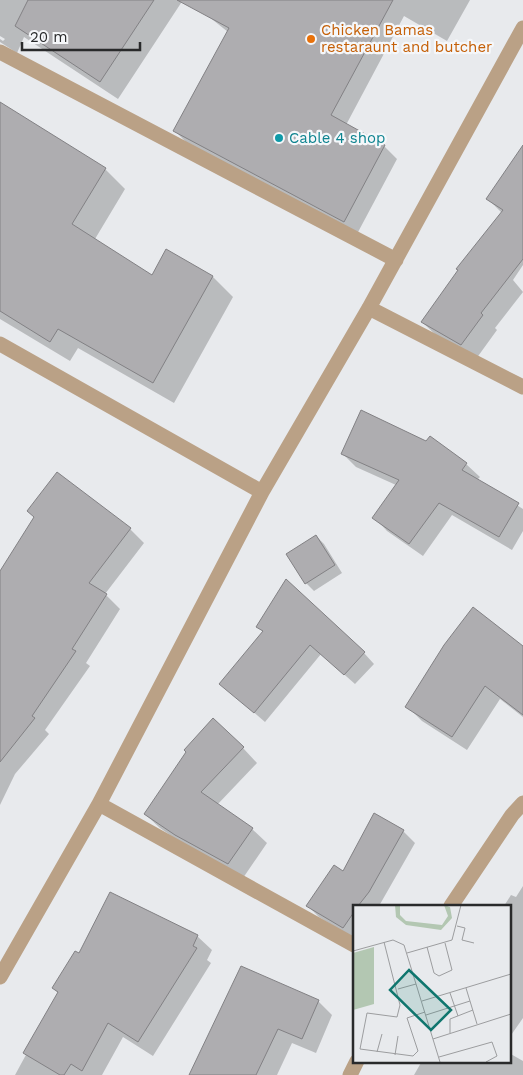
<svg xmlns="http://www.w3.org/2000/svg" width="523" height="1075" font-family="'Work Sans',sans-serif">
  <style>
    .shadow { fill: #0003 }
    .building { fill: #aeadb0; stroke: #828184 }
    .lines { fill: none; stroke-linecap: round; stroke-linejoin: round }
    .minor { stroke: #baa186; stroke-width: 15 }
    .food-dot { fill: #e8710a; stroke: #f5f7fa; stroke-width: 2 }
    .culture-dot { fill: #0f9aa8; stroke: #f5f7fa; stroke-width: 2 }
    .labels { text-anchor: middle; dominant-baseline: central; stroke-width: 4.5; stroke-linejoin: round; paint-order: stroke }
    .food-label { font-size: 15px; fill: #c56008; stroke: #f5f7fa; text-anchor: start }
    .culture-label { font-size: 15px; fill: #0d838f; stroke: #f5f7fa; text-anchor: start }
    .inset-road { fill: none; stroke: #9c9d9f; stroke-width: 1 }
    .view { fill: #0f766e; fill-opacity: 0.15; stroke: #0f766e; stroke-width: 2.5 }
    .inset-edge { fill: none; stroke: #292a2b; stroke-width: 2.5 }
  </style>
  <rect width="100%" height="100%" fill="#e8eaed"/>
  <!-- shadow -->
  <path class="shadow" d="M0,0H183L118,99L24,37L17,53L0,42V39L3,41L5,39L0,36Z
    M216,0H470L447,41L404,16L346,125L384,146L397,159L357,234L188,144L175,131L228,32L208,16Z
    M0,104L105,169L125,189L95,239L153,277H213L233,297L174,403L78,348L70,361L0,319Z
    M523,147V265L513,280L523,292L495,328L497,330L476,359L437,336L422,322L502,213L488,199Z
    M430,438L466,464L480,477L477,480L523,509V531L512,550L452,515L423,556L387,531L374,517L396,485L356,467L342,453L427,443Z
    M130,529L144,543L105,594L120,609L86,663L90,666L45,730L49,734L15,774L0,805V573Z
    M316,536L324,544L342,573L314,591L306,583Z
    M258,627L364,653L374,664L355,684L321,654L265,722L221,684L263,632Z
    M523,647V717L500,699L467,750L422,721L407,706Z
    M243,748L257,763L217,805L252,829L267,843L243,878L191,850L160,828L145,814Z
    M403,831L415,843L379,906H354V939L319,917L307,905Z
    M523,886V1018L509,1038V906H504L511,895L516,897Z
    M197,936L212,950L207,960L211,963L153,1056L123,1037L102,1075H15L59,994L53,988L79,955Z
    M318,1001L332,1015L316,1053L292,1043L277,1075H196Z
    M509,1053L523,1061V1075H414L422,1061H509Z"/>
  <!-- building -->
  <path class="building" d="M28,0H154L100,82L15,26Z
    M177,0H393L331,115L385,145L344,222L173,131L229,28Z
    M0,102L106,168L72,224L152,275L166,249L213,276L153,383L58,329L50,342L0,311Z
    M523,145V259L481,313L483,315L461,345L421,322L458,270L456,269L503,210L486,199Z
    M361,410L426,441L430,436L467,463L462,470L519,503L499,537L439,503L409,544L372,518L399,480L341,454Z
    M57,472L131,528L89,583L107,594L72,649L76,651L32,716L35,718L0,762V571L34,517L27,511Z
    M316,535L335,565L305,584L286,554Z
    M286,579L365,652L344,675L310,645L254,713L219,684L263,631L256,627Z
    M473,607L523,646V715L485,686L452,737L405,707L444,645Z
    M213,718L244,747L201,792L253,828L228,864L175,835L144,814L186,752L184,750Z
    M374,813L404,830L369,892L358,906H354V912L343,928L306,906L334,865L343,871Z
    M110,892L198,935L193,946L197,948L138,1042L108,1023L82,1071L71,1064L64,1075H60L23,1053L58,992L52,988L75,951L79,953Z
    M241,966L319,1000L302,1039L278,1029L256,1075H189Z"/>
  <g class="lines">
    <!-- minor -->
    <path class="minor" d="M0,52L396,260
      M369,308L523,387
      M0,344L262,492
      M99,804L354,945
      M451,906L512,815L523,803
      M0,977L99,804L262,492L369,308L523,28
      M350,1075L357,1061"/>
  </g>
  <!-- markers -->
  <circle class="food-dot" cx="311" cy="39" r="5"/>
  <circle class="culture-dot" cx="279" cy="138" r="5"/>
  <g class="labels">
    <!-- food labels -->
    <g class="food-label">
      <text x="321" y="30">Chicken Bamas<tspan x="321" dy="17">restaraunt and butcher</tspan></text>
    </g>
    <!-- culture labels -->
    <g class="culture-label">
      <text x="289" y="138">Cable 4 shop</text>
    </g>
  </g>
  <!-- overview -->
  <g transform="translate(353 905)">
    <rect width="158" height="158" fill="#e8eaed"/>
    <path d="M21,42V99L0,105V48Z" fill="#b3c7b2"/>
    <path d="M42,0H47V10L53,16L89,20L95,11L91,0L97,2L99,13L88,25L53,20L43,12Z" fill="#b3c7b2"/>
    <path class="inset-road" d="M104,21L112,23L109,35L121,38M31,37L47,100L44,112L14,108L7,144L60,151L65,146L54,113L72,107M74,42L81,68L86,71L99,65L92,38M0,46L40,35L51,40L87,157M54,48L99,35L108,0M113,83L124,119M45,84L63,79M97,88L105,111M69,96L158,69M73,110L117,96M97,128V114L120,105M80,134L158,109M24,147L29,129M42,150L45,131M86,152L139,137L144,151L133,157"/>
    <path class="view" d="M56,65L98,105L78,125L37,85Z"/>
    <rect width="158" height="158" class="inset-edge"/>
  </g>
  <!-- scale -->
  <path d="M22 42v8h118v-8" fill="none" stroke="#292a2b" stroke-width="2.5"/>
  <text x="30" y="42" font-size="15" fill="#292a2b" stroke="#f5f7fa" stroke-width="4" paint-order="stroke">20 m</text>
</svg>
